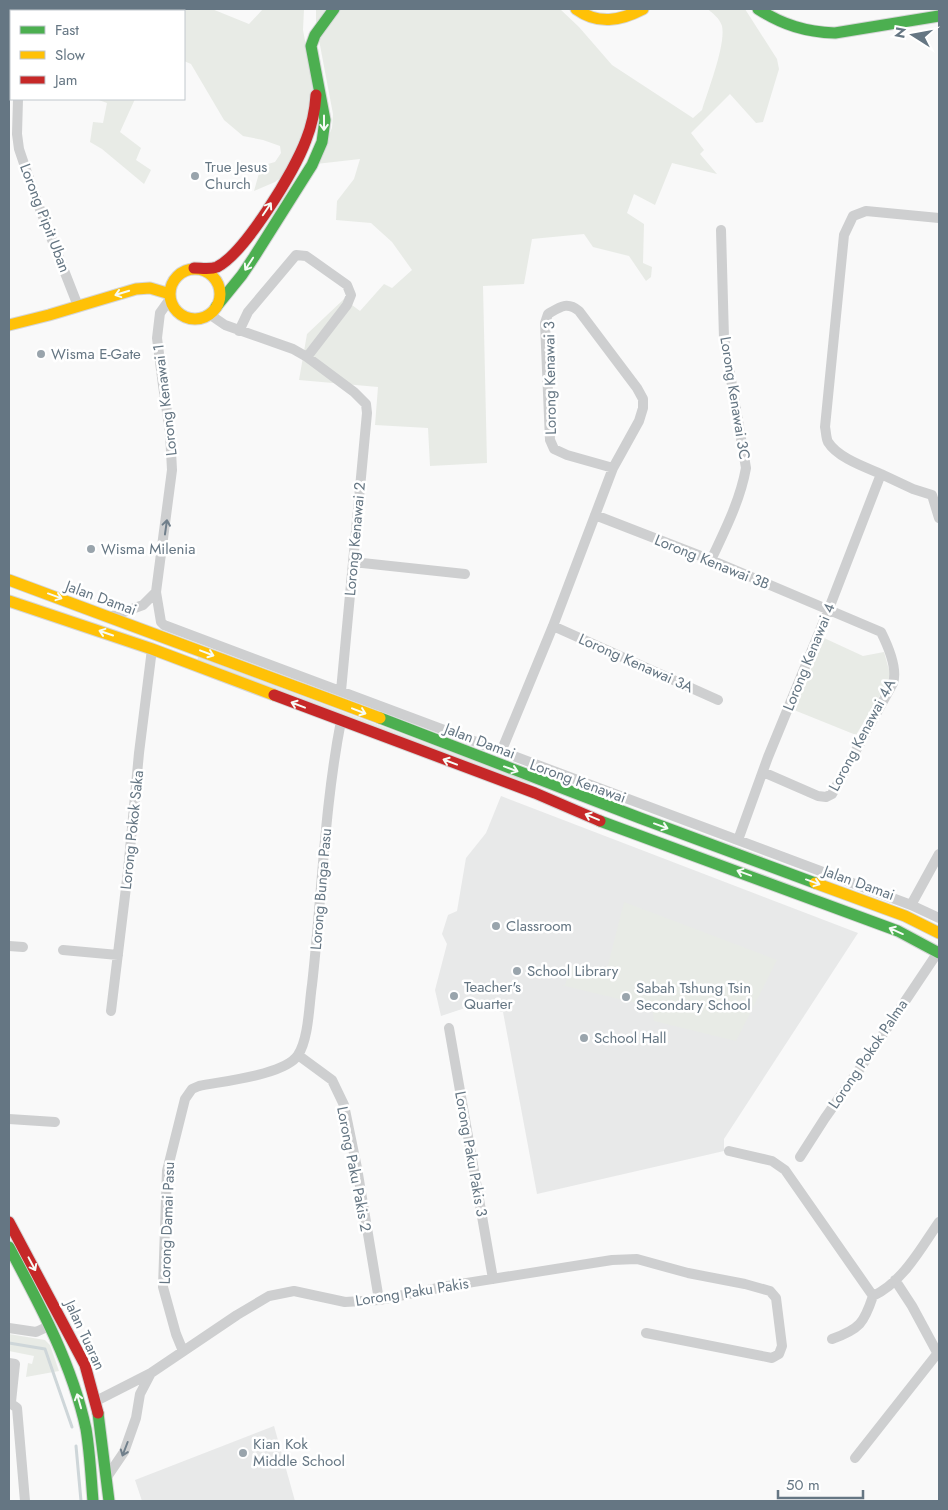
<svg xmlns="http://www.w3.org/2000/svg" width="948" height="1510" font-family="Jost,sans-serif">
  <style>
    .built { fill: #e8e9e9 }
    .green { fill: #e8ebe6 }
    .lines { fill: none; stroke-linecap: round; stroke-linejoin: round }
    .stream { stroke: #ced6d9; stroke-width: 3 }
    .fast-casing { stroke: #d5d6d7; stroke-width: 13 }
    .slow-casing { stroke: #d5d6d7; stroke-width: 13 }
    .jam-casing { stroke: #d5d6d7; stroke-width: 13 }
    .street { stroke: #cecfd0; stroke-width: 10 }
    .fast { stroke: #4caf50; stroke-width: 11 }
    .slow { stroke: #ffc107; stroke-width: 11 }
    .jam { stroke: #c62828; stroke-width: 11 }
    .oneway { stroke: #f6fbf6 }
    .oneway2 { stroke: #707f8b }
    .poi-dot { fill: #99a4ac; stroke: #fff; stroke-width: 2 }
    .labels { text-anchor: middle; dominant-baseline: central; stroke-width: 5; stroke-linejoin: round; paint-order: stroke }
    .poi-label { font-size: 15px; fill: #657683; stroke: #fff; text-anchor: start }
    .street-label { font-size: 15px; fill: #657683; stroke: #fff }
  </style>
  <rect width="100%" height="100%" fill="#f9f9f9"/>
  <!-- built -->
  <path class="built" d="M501,796L858,933L724,1139V1151L537,1194L503,1012L474,1005L441,1016L435,990L447,944L442,934L448,915L457,911L466,858L486,833Z
    M274,1426L295,1501H142L135,1480Z"/>
  <!-- green -->
  <path class="green" d="M117,9H212L249,24L263,9H304L303,30L311,73L315,109L289,171L275,182L254,191L261,166L275,162L281,153L280,146L263,140L243,136L224,120L191,64L184,61V11H116Z
    M316,9H560L579,27L612,65L693,118L702,110C708,90 726,45 722,26C720,19 713,13 707,9H745L777,59L779,69L763,122L756,123L730,94L691,133L704,150L700,154L717,174L672,163L655,205L634,194L627,213L644,224L643,263L652,267L651,277L646,281L629,256L593,247L584,234L532,239L524,284L483,286L487,463L430,466L428,428L375,425L378,387L299,380L307,334L344,299L360,311L384,284L392,288L412,270L392,242L371,223L336,220L337,201L354,179L360,159L316,164L332,128L333,114L316,24Z
    M96,99H135L120,132L141,148L136,160L151,170L144,184L102,149L90,142L93,122L103,123L107,103Z
    M824,638L863,656L884,652L891,677L856,735L794,710Z
    M198,657L530,782V784L529,785L197,661Z
    M624,902L777,960L736,1041L654,1021L652,1007L561,985H565L571,966L606,973Z
    M9,1334L45,1340L50,1345L59,1371L26,1377L28,1363L32,1364L34,1356L9,1351Z"/>
  <g class="lines">
    <!-- stream -->
    <path class="stream" d="M9,1343L45,1349L72,1427
      M76,1446L81,1501"/>
    <defs>
      <path id="fast" d="M758,9C783,25 806,32 835,33L939,16
        M216,307L242,275L254,257L312,165L322,142L325,120L311,46L315,35L334,9
        M380,718L640,818L815,883
        M600,821L898,931L939,953
        M9,1247C40,1305 72,1364 86,1429C90,1453 91,1477 93,1501
        M98,1413L109,1501"/>
      <path id="slow" d="M576,9C598,25 620,21 643,9
        M170 294a25 25 0 1 1 50 0a25 25 0 1 1-50 0Z
        M9,325L49,315L136,289L150,288L170,294
        M9,580L380,718
        M9,601L152,649L274,695
        M815,883L905,916L939,933"/>
      <path id="jam" d="M194,268C201,268 210,270 217,267C245,253 295,170 306,140C312,125 315,111 316,95
        M274,695L535,793L600,821
        M9,1222L85,1365L98,1413"/>
    </defs>
    <!-- fast casing -->
    <use href="#fast" class="fast-casing"/>
    <!-- slow casing -->
    <use href="#slow" class="slow-casing"/>
    <!-- jam casing -->
    <use href="#jam" class="jam-casing"/>
    <!-- street -->
    <path class="street" d="M44,11L45,9
      M18,99L17,134L19,149L36,199L78,306
      M170,299L160,313L157,338L163,385L170,432L172,470L156,592L161,622L164,625L911,905L939,918
      M209,314L225,325L293,349L307,357L354,392L366,404L367,413L341,691
      M239,331L248,312L296,255L306,256L347,285L351,295L347,305L307,357
      M881,474L913,489L932,495
      M932,495L939,518
      M595,515L711,560L881,632C888,646 898,668 893,683L832,794L826,797L818,796L763,772
      M711,560C725,530 740,501 746,468L724,338L721,230
      M353,562L465,574
      M110,617L143,605L156,592
      M553,626L718,700
      M501,752L553,626L613,468L639,421L643,408V399L637,388L579,311C567,301 560,307 548,314L545,323L550,440L554,449L567,455L613,468
      M738,840L768,757L828,611L881,474C865,467 838,458 828,442C826,438 826,431 825,427L844,235L853,216L866,211L939,218
      M911,905L939,854
      M9,946L23,947
      M63,950L118,955
      M111,1011L128,871L139,753L152,649
      M449,1028L493,1279
      M298,1055L332,1080L344,1105L357,1168L379,1300
      M9,1119L55,1122
      M729,1151L772,1161L785,1170L873,1296
      M800,1157L825,1118L861,1067L938,952
      M895,1280L912,1306L939,1356
      M9,1328L36,1332L49,1326
      M832,1339C860,1329 864,1323 873,1296C903,1282 921,1248 939,1222
      M183,1351L176,1334L163,1287L167,1171L185,1099L192,1089L199,1086C223,1081 285,1075 298,1055C309,1038 309,1004 312,985C322,897 324,808 341,721
      M9,1363L15,1364L11,1402
      M96,1401L151,1373L237,1315L269,1296L294,1291L345,1302L379,1300L448,1286L612,1260L637,1259L688,1273L745,1284L770,1291L776,1298L782,1346L779,1354L772,1358L646,1333
      M9,1402L17,1408L25,1501
      M855,1458L937,1354
      M107,1477L124,1452L136,1418L140,1394L151,1373"/>
    <!-- fast -->
    <use href="#fast" class="fast"/>
    <!-- slow -->
    <use href="#slow" class="slow"/>
    <!-- jam -->
    <use href="#jam" class="jam"/>
  </g>
  <!-- one-way arrows -->
  <defs><path id="oneway-shaft" d="M-6 0H5M1.5-3L5.5 0L1.5 3" fill="none" stroke-width="1.6" stroke-linecap="round" stroke-linejoin="round" transform="scale(1.25)"/></defs>
  <g class="oneway">
    <use href="#oneway-shaft" transform="translate(324 123) rotate(90)"/>
    <use href="#oneway-shaft" transform="translate(267 209) rotate(-56)"/>
    <use href="#oneway-shaft" transform="translate(249 264) rotate(123)"/>
    <use href="#oneway-shaft" transform="translate(122 293) rotate(163)"/>
    <use href="#oneway-shaft" transform="translate(55 596) rotate(20)"/>
    <use href="#oneway-shaft" transform="translate(106 633) rotate(-161)"/>
    <use href="#oneway-shaft" transform="translate(207 653) rotate(21)"/>
    <use href="#oneway-shaft" transform="translate(298 705) rotate(-159)"/>
    <use href="#oneway-shaft" transform="translate(359 711) rotate(21)"/>
    <use href="#oneway-shaft" transform="translate(450 762) rotate(-159)"/>
    <use href="#oneway-shaft" transform="translate(511 769) rotate(20)"/>
    <use href="#oneway-shaft" transform="translate(592 817) rotate(-157)"/>
    <use href="#oneway-shaft" transform="translate(661 826) rotate(20)"/>
    <use href="#oneway-shaft" transform="translate(744 873) rotate(-160)"/>
    <use href="#oneway-shaft" transform="translate(813 882) rotate(20)"/>
    <use href="#oneway-shaft" transform="translate(896 931) rotate(-156)"/>
    <use href="#oneway-shaft" transform="translate(32 1264) rotate(62)"/>
    <use href="#oneway-shaft" transform="translate(79 1401) rotate(-106)"/>
  </g>
  <g class="oneway2">
    <use href="#oneway-shaft" transform="translate(166 527) rotate(-82)"/>
    <use href="#oneway-shaft" transform="translate(125 1449) rotate(111)"/>
  </g>
  <!-- markers -->
  <g class="poi-dot">
    <circle cx="195" cy="176" r="5"/>
    <circle cx="41" cy="354" r="5"/>
    <circle cx="91" cy="549" r="5"/>
    <circle cx="496" cy="926" r="5"/>
    <circle cx="517" cy="971" r="5"/>
    <circle cx="454" cy="996" r="5"/>
    <circle cx="626" cy="997" r="5"/>
    <circle cx="584" cy="1038" r="5"/>
    <circle cx="243" cy="1453" r="5"/>
  </g>
  <g class="labels">
    <!-- poi labels -->
    <g class="poi-label">
      <text x="205" y="167">True Jesus<tspan x="205" dy="17">Church</tspan></text>
      <text x="51" y="354">Wisma E-Gate</text>
      <text x="101" y="549">Wisma Milenia</text>
      <text x="506" y="926">Classroom</text>
      <text x="527" y="971">School Library</text>
      <text x="464" y="987">Teacher's<tspan x="464" dy="17">Quarter</tspan></text>
      <text x="636" y="988">Sabah Tshung Tsin<tspan x="636" dy="17">Secondary School</tspan></text>
      <text x="594" y="1038">School Hall</text>
      <text x="253" y="1444">Kian Kok<tspan x="253" dy="17">Middle School</tspan></text>
    </g>
    <!-- street labels -->
    <g class="street-label">
      <text transform="translate(45 218) rotate(69)">Lorong Pipit Uban</text>
      <text transform="translate(550 378) rotate(-91)">Lorong Kenawai 3</text>
      <text transform="translate(735 398) rotate(81)">Lorong Kenawai 3C</text>
      <text transform="translate(165 400) rotate(-97)">Lorong Kenawai 1</text>
      <text transform="translate(355 539) rotate(-85)">Lorong Kenawai 2</text>
      <text transform="translate(712 562) rotate(22)">Lorong Kenawai 3B</text>
      <text transform="translate(101 598) rotate(20)">Jalan Damai</text>
      <text transform="translate(809 657) rotate(-68)">Lorong Kenawai 4</text>
      <text transform="translate(636 663) rotate(24)">Lorong Kenawai 3A</text>
      <text transform="translate(862 735) rotate(-62)">Lorong Kenawai 4A</text>
      <text transform="translate(480 741) rotate(21)">Jalan Damai</text>
      <text transform="translate(578 781) rotate(20)">Lorong Kenawai</text>
      <text transform="translate(132 830) rotate(-84)">Lorong Pokok Saka</text>
      <text transform="translate(859 883) rotate(20)">Jalan Damai</text>
      <text transform="translate(321 889) rotate(-85)">Lorong Bunga Pasu</text>
      <text transform="translate(868 1054) rotate(-56)">Lorong Pokok Palma</text>
      <text transform="translate(471 1154) rotate(80)">Lorong Paku Pakis 3</text>
      <text transform="translate(354 1169) rotate(79)">Lorong Paku Pakis 2</text>
      <text transform="translate(167 1223) rotate(-88)">Lorong Damai Pasu</text>
      <text transform="translate(412 1292) rotate(-9)">Lorong Paku Pakis</text>
      <text transform="translate(85 1335) rotate(65)">Jalan Tuaran</text>
    </g>
  </g>
  <!-- border -->
  <rect width="948" height="1510" fill="none" stroke="#657683" stroke-width="20"/>
  <!-- legend -->
  <rect x="10" y="10" width="175" height="90" fill="#ffffff" stroke="#c1c8cd"/>
  <rect x="20" y="26" width="25" height="8" fill="#4caf50" stroke="#c1c8cd"/>
  <text x="55" y="35" font-size="15" fill="#657683">Fast</text>
  <rect x="20" y="51" width="25" height="8" fill="#ffc107" stroke="#c1c8cd"/>
  <text x="55" y="60" font-size="15" fill="#657683">Slow</text>
  <rect x="20" y="76" width="25" height="8" fill="#c62828" stroke="#c1c8cd"/>
  <text x="55" y="85" font-size="15" fill="#657683">Jam</text>
  <!-- north arrow -->
  <g transform="translate(913 35) rotate(281)" stroke="#ffffff" stroke-width="4" paint-order="stroke">
  <path d="M0-4L9 19L0 12L-9 19Z" fill="#657683"/>
  <text y="-8" font-size="14" font-weight="bold" text-anchor="middle" fill="#657683">N</text>
  </g>
  <!-- scale -->
  <path d="M778 1490v8h85v-8" fill="none" stroke="#657683" stroke-width="2.5"/>
  <text x="786" y="1490" font-size="15" fill="#657683" stroke="#ffffff" stroke-width="4" paint-order="stroke">50 m</text>
</svg>
